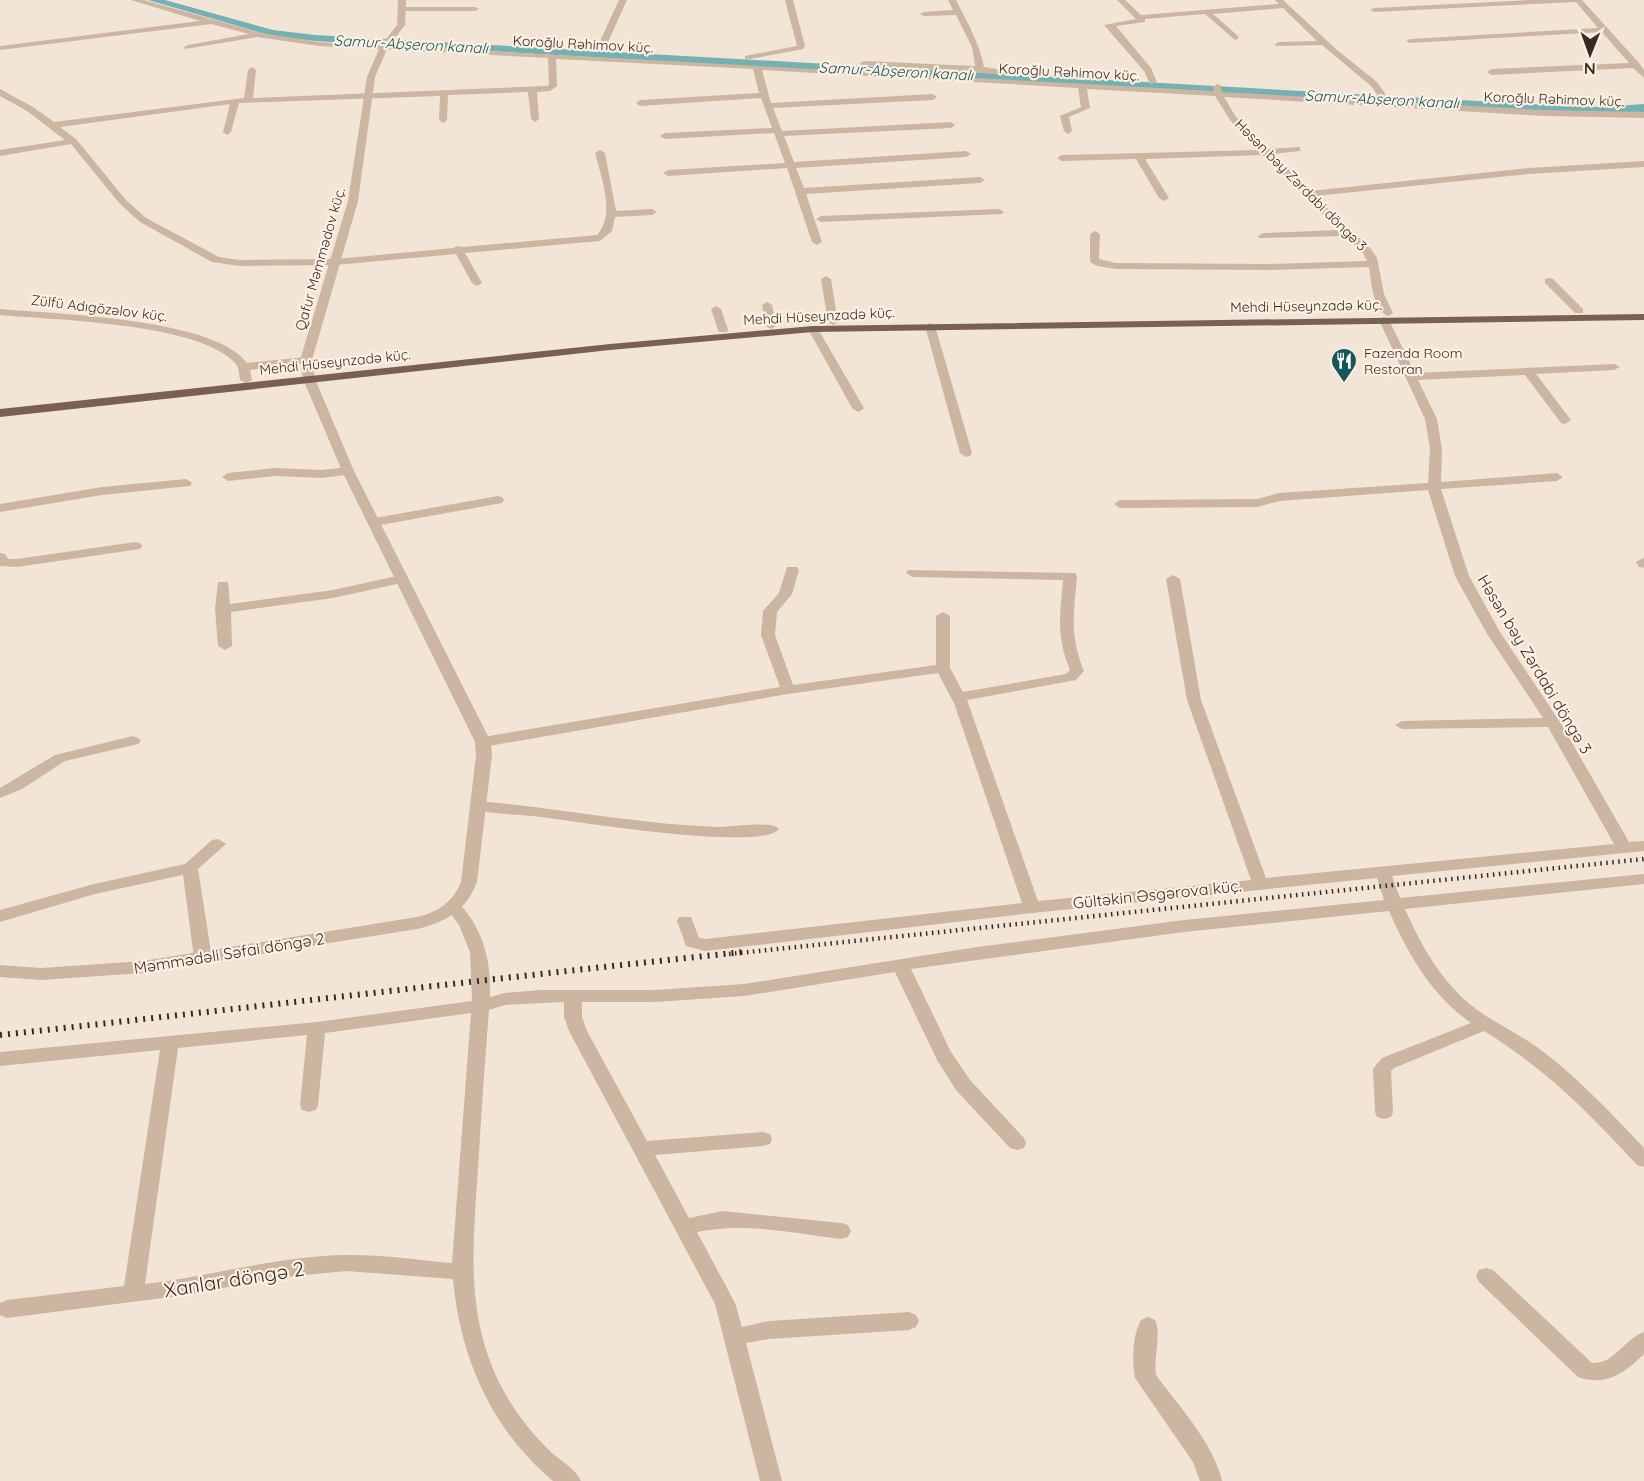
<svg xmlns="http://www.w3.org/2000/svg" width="1644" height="1481" font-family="Quicksand,sans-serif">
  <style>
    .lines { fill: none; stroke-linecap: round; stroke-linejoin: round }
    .canal { fill: #73b1b3; fill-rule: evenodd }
    .minor { fill: #ccb5a1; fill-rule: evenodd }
    .tertiary { fill: #ccb5a1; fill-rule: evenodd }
    .primary { fill: #7a6054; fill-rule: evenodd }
    .rail-far1 { stroke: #362a25; stroke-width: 4.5; stroke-dasharray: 1.5 4.5; stroke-linecap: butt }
    .rail { stroke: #362a25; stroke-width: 6; stroke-dasharray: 2 6; stroke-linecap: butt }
    .labels { text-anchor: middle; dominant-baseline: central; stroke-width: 4.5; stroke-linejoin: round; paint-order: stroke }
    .far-street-label { font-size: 14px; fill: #362a25; stroke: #fbf0e3 }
    .far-poi-label { font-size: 14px; fill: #362a25; stroke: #fbf0e3; text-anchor: start }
    .far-water-label { font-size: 15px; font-style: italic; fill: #16575b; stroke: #fbf0e3 }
    .street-label { font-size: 16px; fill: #362a25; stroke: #fbf0e3 }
    .near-street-label { font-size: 20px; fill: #362a25; stroke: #fbf0e3 }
  </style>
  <rect width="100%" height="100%" fill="#f3e5d6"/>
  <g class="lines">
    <!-- canal -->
    <path class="canal" d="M148,0H165L273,30L315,35L1567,106L1601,107L1644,104V112L1601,115L1567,114L315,41L272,36Z"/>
    <!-- minor -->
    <path class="minor" d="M131,0H144L261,33L319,42L1214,91L1213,87L1217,84L1220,85L1222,92L1544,110L1644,112V118L1544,116L1224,97L1236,117L1267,149L1300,147V151L1273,154L1310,191L1529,168L1644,161V167L1529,174L1315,196L1371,249L1377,258L1384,294L1393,313L1388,316C1373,310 1371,281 1369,267L1270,270L1116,269L1097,266L1090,262V234L1095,231L1100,234L1099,259L1116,263L1270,264L1367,261L1363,253L1345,236L1259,238L1258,236L1263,233L1339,230L1263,155L1145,159L1169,198L1164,201L1159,198L1136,159L1062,161L1057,158L1062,155L1258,150L1230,120L1215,96L1087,89L1090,108L1069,117L1072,131L1068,134L1064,131L1060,116L1081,107L1078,88L762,70L771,103L933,94L937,97L933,100L773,108L782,131L951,122L955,125L951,128L784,136L794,162L966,151L971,154L966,157L796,168L804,188L980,177L985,180L980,183L806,194L822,242L817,245L812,242L787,168L668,176L663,173L668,170L785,163L774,133L665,139L660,136L665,133L772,128L761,98L640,106L636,103L640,100L759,93L753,69L556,59L557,86L550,91L537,92L539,119L535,122L531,119L528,92L448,95L447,120L443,123L439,120L440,96L239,103L231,132L227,135L223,132L230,104L60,127L76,139L126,200L146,218L219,257L239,260L336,259L453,248L458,246L462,247L597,235C616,214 601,177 595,153L600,150L605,153L616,211L652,209L657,212L652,215L615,217L612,231L600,241L465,253L482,283L477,286L472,283L456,254L336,265L239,266L212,262L140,222L120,204L71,144L0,156V150L65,140L27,111L0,96V89L33,107L54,122L244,98L248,70L252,67L256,70L253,98L545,86L549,85L548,58L319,46L257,37L185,49L184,47L188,45L249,34L211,24L0,50V46L200,21Z
      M619,0H627L608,42L599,52H593L592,50L600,41Z
      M785,0H793L805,46L803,49L745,60V56L797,46Z
      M948,0H956C967,22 979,42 984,67L1008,71V75L861,65L860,63L864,61L975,66L972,47L956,15L924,16L920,14L924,12L953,10Z
      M1117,0H1125L1141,15L1279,4L1275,0H1283L1337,50L1377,82L1386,95L1379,97L1371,86L1322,45L1276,46L1275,44L1279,42L1317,41L1283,8L1213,14L1238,36L1239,38L1235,40L1205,14L1145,19V22L1116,26L1151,68L1157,82L1150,84L1144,71L1104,25L1136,19Z
      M1531,0H1582L1639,63L1644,70V78L1633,68L1491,75L1487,72L1491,69L1629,63L1602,32L1410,43L1406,41L1410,39L1598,28L1576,2L1374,12L1370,10L1374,8Z
      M403,7H475L479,9L475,11H400L399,9Z
      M999,209L1004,212L1002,214L821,222L816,219L821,216Z
      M826,276L831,279L838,322L833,325L828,322L821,279Z
      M1549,278L1553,279L1583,309V313H1575L1545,283V279Z
      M767,302L772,305L776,326L771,329L766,326L762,305Z
      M716,306L721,309L728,330L727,332H719L718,330L711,309Z
      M0,309C55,314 215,318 247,363L306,357L312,360L306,363L250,370L252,380L246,383L240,380C239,374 239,367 235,363C200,323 53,320 0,315Z
      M1384,317L1389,320L1415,373L1614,364L1620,367L1614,370L1536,374L1571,420L1565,424L1561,423L1525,375L1418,380L1437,419L1442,449L1441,482L1557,473L1563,477L1557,481L1441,489L1469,576L1500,632L1560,722L1629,842L1644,841V851L1392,876L1400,898L1644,874V884L1405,909C1423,950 1445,988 1483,1014C1503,1027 1526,1038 1545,1053C1581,1081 1613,1115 1644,1148V1167L1637,1165C1588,1112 1547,1070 1484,1031L1394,1068L1391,1071L1393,1112L1391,1117L1384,1119L1377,1117L1375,1112L1373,1069L1382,1058L1471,1023C1431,995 1408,954 1389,911L1184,932L911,969L951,1052L970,1080L1024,1138L1026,1143L1024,1148L1017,1150L1010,1148L956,1090L937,1060L895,972L744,996L655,1002H582V1017L587,1031L647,1141L763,1132L770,1134L772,1139L770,1144L763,1146L655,1155L689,1218L723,1211L841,1223L848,1225L851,1231L848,1237L841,1239C793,1233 744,1222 697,1232L735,1303L742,1327L769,1321L909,1312L916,1315L919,1321L916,1327L909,1330L769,1339L746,1343L782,1481H760L715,1304L569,1031L564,1017V1002L505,1005L489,1010C485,1063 481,1116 478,1169C473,1245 465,1313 500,1384C513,1410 531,1433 552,1453C562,1462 575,1468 581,1481H553C492,1430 460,1358 453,1279L346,1271L275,1278L186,1295L7,1318L0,1315V1303L7,1300L124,1286L160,1050L0,1066V1052L317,1022L472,1001L470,952L459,925L446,908L448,904H460C484,932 491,960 490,997L505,993L541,990H655L744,984L977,947L1184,920L1384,900L1377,878L1032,913L705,951L686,946L677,921L679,917H691L699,938L705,939L1022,903L954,703L938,673L788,694L483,747L475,742L483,737L780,687L761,635L763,611L779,593L787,567H797L799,570L792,594L777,612L775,635L793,685L936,665V616L943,612L950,616V668L963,692L1066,674L1070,670C1056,636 1060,616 1063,580L913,577L906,573L908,570L1075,573L1077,576C1074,614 1069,634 1084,671L1076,680L1071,681L967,700L1038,901L1251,880L1187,700L1166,579L1173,575L1180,579L1201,700L1266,878L1614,844L1548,727L1402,729L1395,725L1402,721L1543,718L1486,632L1455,576L1428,490L1280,501L1257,507L1120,508L1114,504L1120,500L1257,499L1279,493L1428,483L1430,449L1425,419L1379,320ZM471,1013L452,1263C417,1260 381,1254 346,1255C278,1256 212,1276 145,1284L178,1048L307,1035L300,1105L302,1110L309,1112L316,1110L318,1105L325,1033Z
      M930,323L935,326L972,453L970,456L966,457L960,453L925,326Z
      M813,326L818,329L864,408L862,410L858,412L852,408L808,329Z
      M348,467L354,471L352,474L322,478L275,476L228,481L222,477L228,473L275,468L322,470Z
      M186,479L192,483L190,486L102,495L0,512V504L102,487Z
      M498,496L502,497L504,500L502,503L375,526L369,522L375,518Z
      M135,542L140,543L142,546L140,549L17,567L0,566V553L5,554L8,559H17Z
      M1643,558H1644V568L1639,567L1636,562Z
      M401,575L408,579L406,582L333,598L231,612L232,646L225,650L218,646L215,609L218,582H228L230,604L333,590Z
      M133,736L138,738L141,741L138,744L65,761L22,789L0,798V788L55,755Z
      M478,801C558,808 637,824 717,827C730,827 773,820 779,829C762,852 575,821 541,817C519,814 494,815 472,809L470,806L472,803Z
      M218,839L226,844L198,869L212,958L209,962H197L194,958L183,875L95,894L0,922V910L94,884L185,864L212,840Z
      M1486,1268L1493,1270L1592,1363C1615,1364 1624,1339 1644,1332V1354C1625,1373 1606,1387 1578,1377L1479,1282L1476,1276L1479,1270Z
      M1148,1317L1155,1320C1162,1333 1153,1358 1156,1375C1179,1406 1214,1444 1222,1481H1200L1193,1462L1135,1378C1132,1360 1132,1337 1141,1320Z"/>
    <!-- tertiary -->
    <path class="tertiary" d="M398,0H406L405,25L388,47L375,77L358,201L312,360L315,379L354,471L491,742L492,755L477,882C466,911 446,922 417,929L143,973L41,980L0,977V965L41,968L143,961L417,917C438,912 453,902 461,882L476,755L475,742L342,471L303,379L300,360L348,201L367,77L380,47L397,25Z"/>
    <!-- primary -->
    <path class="primary" d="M1644,314V320L813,332L610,350L0,417V409L610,344L813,326Z"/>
    <!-- rail-far1 -->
    <path class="rail-far1" d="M729,954L1644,859"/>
    <!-- rail -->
    <path class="rail" d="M0,1035C248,1008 495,978 743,952"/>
  </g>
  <!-- icons -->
  <defs>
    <symbol id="restaurant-pin" viewBox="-11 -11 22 30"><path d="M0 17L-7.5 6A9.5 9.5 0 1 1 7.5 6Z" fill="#16575b" stroke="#fbf0e3"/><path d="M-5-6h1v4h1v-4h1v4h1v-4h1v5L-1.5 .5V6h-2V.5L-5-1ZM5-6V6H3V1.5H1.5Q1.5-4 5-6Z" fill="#fff"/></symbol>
  </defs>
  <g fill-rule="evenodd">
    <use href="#restaurant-pin" x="1329" y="346" width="30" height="40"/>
  </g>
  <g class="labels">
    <!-- far-street labels -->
    <g class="far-street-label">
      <text transform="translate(583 44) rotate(3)">Koroğlu Rəhimov küç.</text>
      <text transform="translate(1069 72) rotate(3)">Koroğlu Rəhimov küç.</text>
      <text transform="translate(1554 99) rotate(2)">Koroğlu Rəhimov küç.</text>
      <text transform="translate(1301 185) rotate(45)">Həsən bəy Zərdabi döngə 3</text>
      <text transform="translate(320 259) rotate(-74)">Qafur Məmmədov küç.</text>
      <text transform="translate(1306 306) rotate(-1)">Mehdi Hüseynzadə küç.</text>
      <text transform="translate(99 308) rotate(7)">Zülfü Adıgözəlov küç.</text>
      <text transform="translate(819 316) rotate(-3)">Mehdi Hüseynzadə küç.</text>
      <text transform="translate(335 362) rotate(-6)">Mehdi Hüseynzadə küç.</text>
    </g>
    <!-- far-poi labels -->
    <g class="far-poi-label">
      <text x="1364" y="353">Fazenda Room<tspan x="1364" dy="16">Restoran</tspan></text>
    </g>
    <!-- far-water labels -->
    <g class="far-water-label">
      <text transform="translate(411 44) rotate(3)">Samur-Abşeron kanalı</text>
      <text transform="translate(896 71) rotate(3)">Samur-Abşeron kanalı</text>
      <text transform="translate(1382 99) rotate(3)">Samur-Abşeron kanalı</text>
    </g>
    <!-- street labels -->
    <g class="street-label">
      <text transform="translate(1535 664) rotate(59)">Həsən bəy Zərdabi döngə 3</text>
      <text transform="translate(1157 894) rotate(-6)">Gültəkin Əsgərova küç.</text>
      <text transform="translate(229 953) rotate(-9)">Məmmədəli Səfai döngə 2</text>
    </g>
    <!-- near-street labels -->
    <g class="near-street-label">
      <text transform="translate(234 1279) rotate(-9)">Xanlar döngə 2</text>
    </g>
  </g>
  <!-- north arrow -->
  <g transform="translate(1590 54) rotate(181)" stroke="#fbf0e3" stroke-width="4.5" paint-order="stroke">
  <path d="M0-4.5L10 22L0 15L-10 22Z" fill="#362a25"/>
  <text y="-9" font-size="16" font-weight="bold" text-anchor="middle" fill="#362a25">N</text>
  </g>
</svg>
